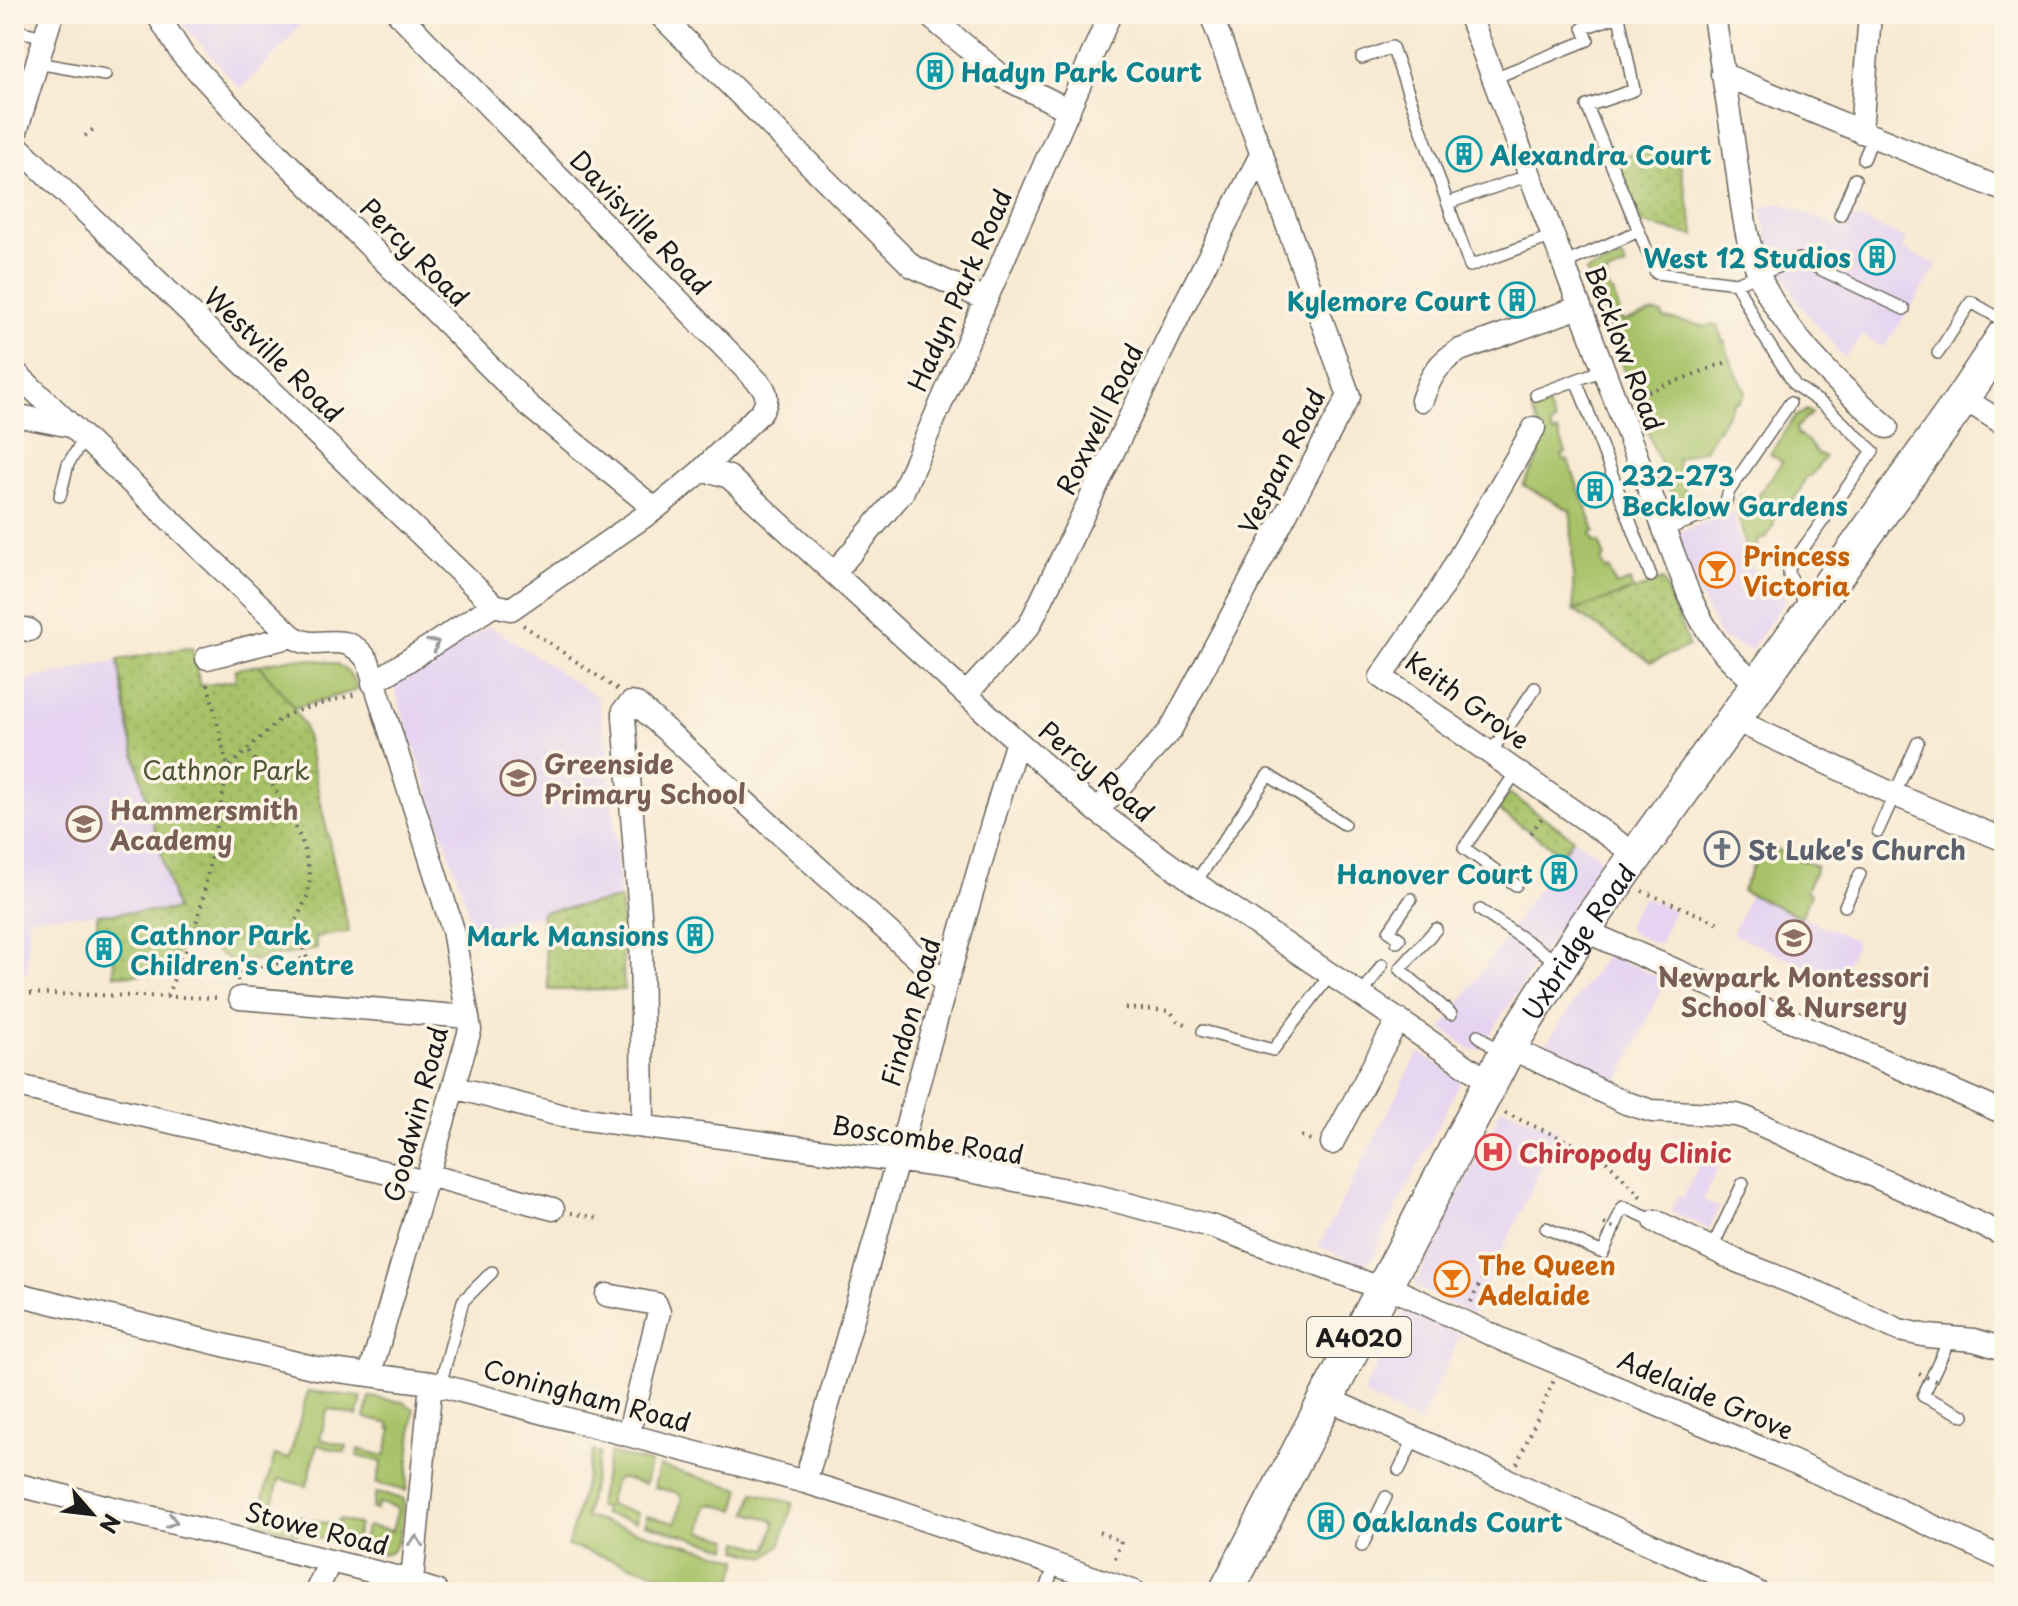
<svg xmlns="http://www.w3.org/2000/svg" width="2018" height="1606" font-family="'Playpen Sans',sans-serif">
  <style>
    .built { fill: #e5d3f1 }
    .grass { fill: #a7c268; stroke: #626f42; stroke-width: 2 }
    .park { fill: url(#park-dots); stroke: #626f42; stroke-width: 2 }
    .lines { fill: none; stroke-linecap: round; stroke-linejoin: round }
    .lane-casing { stroke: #69645c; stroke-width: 14 }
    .street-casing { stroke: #69645c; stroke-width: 25 }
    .primary-casing { stroke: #69645c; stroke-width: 37 }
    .path { stroke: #69645c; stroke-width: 4; stroke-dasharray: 2 6; stroke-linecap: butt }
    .lane { stroke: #fff; stroke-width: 11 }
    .street { stroke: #fff; stroke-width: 22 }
    .primary { stroke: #fff; stroke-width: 34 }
    .path-bridge { stroke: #69645c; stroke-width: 4; stroke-dasharray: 2 6; stroke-linecap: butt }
    .oneway { stroke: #999 }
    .labels { text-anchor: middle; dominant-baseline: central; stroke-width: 7; stroke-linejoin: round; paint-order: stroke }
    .shield { fill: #fcf5e5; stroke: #5f5d58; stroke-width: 2 }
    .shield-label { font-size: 24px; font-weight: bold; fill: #1c1c1c }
    .culture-label { font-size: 26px; font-weight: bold; fill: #0d838f; stroke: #fcf5e5; text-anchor: start }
    .street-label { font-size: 26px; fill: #1c1c1c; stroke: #fcf5e5 }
    .food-label { font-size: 26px; font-weight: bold; fill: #c56008; stroke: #fcf5e5; text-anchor: start }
    .education-label { font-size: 26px; font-weight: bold; fill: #785e54; stroke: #fcf5e5; text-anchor: start }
    .park-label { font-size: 26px; fill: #4d5637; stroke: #fcf5e5 }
    .worship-label { font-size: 26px; font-weight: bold; fill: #5b616d; stroke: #fcf5e5; text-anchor: start }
    .health-label { font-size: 26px; font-weight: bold; fill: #be3a42; stroke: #fcf5e5; text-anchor: start }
  </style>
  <defs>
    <pattern id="park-dots" width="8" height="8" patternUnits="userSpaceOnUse" patternTransform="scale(2)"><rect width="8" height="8" fill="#a7c268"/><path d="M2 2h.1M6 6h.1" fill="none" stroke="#8fa65a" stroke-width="1.8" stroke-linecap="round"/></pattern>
  </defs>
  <rect width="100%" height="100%" fill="#fcf5e5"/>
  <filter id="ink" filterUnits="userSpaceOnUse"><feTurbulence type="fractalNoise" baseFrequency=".0125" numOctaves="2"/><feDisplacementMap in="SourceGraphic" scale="16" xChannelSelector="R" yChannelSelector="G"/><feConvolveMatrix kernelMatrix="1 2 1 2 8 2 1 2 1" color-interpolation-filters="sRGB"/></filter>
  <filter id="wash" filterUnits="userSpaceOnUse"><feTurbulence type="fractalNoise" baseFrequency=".006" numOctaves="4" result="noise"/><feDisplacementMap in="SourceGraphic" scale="32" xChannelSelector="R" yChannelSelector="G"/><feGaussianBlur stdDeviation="1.8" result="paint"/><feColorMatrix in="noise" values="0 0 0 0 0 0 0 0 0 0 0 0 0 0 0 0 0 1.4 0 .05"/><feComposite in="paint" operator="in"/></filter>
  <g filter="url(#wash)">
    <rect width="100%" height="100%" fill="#f8e9d2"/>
    <!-- built -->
    <path class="built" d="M181,14H298L305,20L290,35L291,38L240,89L178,18Z
      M1782,203L1846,231L1852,216L1907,239L1903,249L1938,265L1884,348L1863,336L1844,358L1799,304L1769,245L1761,208Z
      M1733,512L1745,562L1781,590L1785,601L1751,650L1721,638L1671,536Z
      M490,626L597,697L607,741L616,835L624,990H549L541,916L471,928L467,906L393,684Z
      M118,660L131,739L176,911L29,917L27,973H14V683Z
      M1573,838L1599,856L1601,862L1480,1050L1470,1049L1442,1029Z
      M1750,894L1857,941L1839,981L1732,934Z
      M1643,897L1674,910L1659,945L1631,933L1627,924Z
      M1607,954L1666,981L1619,1082L1549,1050L1547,1042Z
      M1419,1052L1459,1078L1460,1082L1370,1262L1359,1263L1319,1246Z
      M1502,1107L1559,1131L1472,1315L1414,1286Z
      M1702,1157L1719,1165L1703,1200L1719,1207L1709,1229L1671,1211L1678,1196L1683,1198Z
      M1406,1307L1461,1334L1419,1424L1363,1394Z"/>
    <!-- grass -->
    <path class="grass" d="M1623,258L1626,267L1607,274L1606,281L1610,291L1613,293L1619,310L1617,315L1623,322L1653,312L1662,314L1664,318L1708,327L1711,325L1719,327L1722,341L1725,342L1730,361L1746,392L1739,402H1735L1705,449L1677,459L1680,478L1683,479L1688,500L1695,509L1679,514L1586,271Z
      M1548,406L1555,423L1550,426L1553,434L1558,432L1566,453L1561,455L1564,461L1568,460L1595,531L1591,533L1595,543L1599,542L1605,558L1601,560L1605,570L1609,569L1616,586L1630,581L1633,590L1574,611L1571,511L1523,485L1540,456L1533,439L1543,434L1532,412Z
      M1807,410L1812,413L1796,428L1798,435L1808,441L1817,454L1825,457L1811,476H1807L1799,493L1788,507H1783L1773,522L1774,526L1765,539H1760L1749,560L1736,505L1741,495L1753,503L1782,462L1770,454L1795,417Z
      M293,658C322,661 349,657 357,690L294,708L259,665Z
      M1763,844L1817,867L1806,891L1811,894L1801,917L1742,891Z
      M308,1391L362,1397L358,1416L330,1409L327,1412L320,1439L347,1446L345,1452L317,1445L307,1486L279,1479L273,1506L275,1507V1511L302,1517L298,1534L256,1523L275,1455L289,1459Z
      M370,1397L403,1402L414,1409L406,1491L376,1483L382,1462L357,1456L358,1449L385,1456L392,1429L389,1428L390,1424L365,1418Z
      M593,1451L600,1453L585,1517L739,1559L729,1592H719L568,1546Z
      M610,1453L650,1463L645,1484L620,1478L615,1480L608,1505L638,1513L636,1522L603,1514L604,1508L597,1506Z
      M659,1466L741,1489L735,1510L712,1504L707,1506L701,1531L730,1539L728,1548L645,1524L647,1516L676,1523L682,1497L678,1493L654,1487Z
      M754,1492L793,1503L781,1544L766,1557L738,1550L740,1542L768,1549L775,1523L771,1519L748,1513Z
      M376,1493L404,1499C403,1512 402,1551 387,1553C380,1555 368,1550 361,1548L366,1528L369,1526L392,1531L398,1508L379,1503L376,1510L372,1509Z
      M339,1519L359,1525L353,1547L307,1535L312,1520L335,1525Z"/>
    <!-- park -->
    <path class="park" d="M1648,147L1679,159L1695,236L1642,224L1614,160Z
      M1663,580L1689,646L1651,662L1574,611Z
      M192,647L200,686L236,680L235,669L259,665L290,702L304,726L349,932L315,937L317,949L236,964L187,933C172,976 156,975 114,975L113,931L97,930V914L176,910L131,739L118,660Z
      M1509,793L1573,838L1562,854L1497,809Z
      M621,899L624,990H549L541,912Z"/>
  </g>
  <g filter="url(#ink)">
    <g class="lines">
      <defs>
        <path id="lane" d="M14,30L45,37
          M1362,58L1392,47L1470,266L1553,236
          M37,63L105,75
          M1494,78L1588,40L1583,28L1619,16L1634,90L1587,106L1639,231
          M1864,159L1873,137
          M1448,203L1530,175
          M1840,215L1855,179
          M1563,264L1639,231L1656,273L1736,283L1799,259L1904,309
          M1736,283L1761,332L1795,385L1825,406L1873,451L1789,568V575L1807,606
          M1938,353L1971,302L2004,321
          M1576,380L1651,576
          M1536,395L1603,370
          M60,496L68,464L84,439
          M1665,530L1718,510L1725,504L1729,491L1790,403
          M1491,752L1535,688
          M1878,831L1918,742
          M1195,883L1268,775L1344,824
          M1516,885L1464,848L1517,771
          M1845,906L1860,874
          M1480,910L1559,963
          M1436,929L1400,969L1451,1014
          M1397,942L1400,939L1389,931L1411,899
          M1362,995L1382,965
          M1203,1031L1273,1050L1331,974
          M1478,1035L1500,1053
          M1546,1228L1603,1253L1623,1207L1655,1221
          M1711,1250L1743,1183
          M1950,1338L1923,1396L1964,1416
          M440,1385L463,1301L492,1272
          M1399,1470L1414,1439
          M1362,1546L1386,1497
          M1045,1592L1055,1564"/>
        <path id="street" d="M157,14L182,54L233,109L529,406L655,509
          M659,14L912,266L985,299
          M927,14L1003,77L1069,110
          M1469,14L1689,595C1707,635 1723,657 1758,684
          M1714,14C1720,58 1728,103 1734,147C1742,199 1744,255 1772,301C1801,350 1844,389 1887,427
          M1722,74L2001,189
          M1861,132L1870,14
          M14,138L52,14
          M14,143L494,605L511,609L655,509L699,473L760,413C767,404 769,396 762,386L399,14
          M14,371L292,636C319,655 343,625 368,661L453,930L470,1030L370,1374
          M1963,398L2004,424
          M1422,400C1430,377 1438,362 1460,350L1580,307
          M14,415L71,426
          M1534,428L1438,594L1381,677L1636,855
          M699,473L711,471L729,477L1017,741L1097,811L1195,883L1490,1082
          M834,573L902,493L1110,14
          M14,627L29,630
          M207,658L292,636
          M373,683L494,605
          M966,694L1029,626L1183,307L1262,153
          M1733,719L1895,795L2004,840
          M1097,811L1170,731L1349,396L1211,14
          M1583,930L2004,1113
          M240,998L468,1017
          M1509,1047L1626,1103L1652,1111L1736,1115L1746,1118L2004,1235
          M14,1085L426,1182
          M454,1087L563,1116L954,1168L1097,1196L1214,1227L1383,1289
          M643,1127L641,926L624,717V710L631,703L637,704L946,984
          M1332,1143L1398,1019
          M428,1175L553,1209
          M1655,1221L1737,1261L1821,1294L1899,1330L1928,1336L1974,1340L2004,1349
          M1385,1285L1503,1340L1794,1462L2004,1559
          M14,1293L316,1368L431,1383L628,1435L805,1482L893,1509L1135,1592
          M607,1295L656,1304L659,1312L628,1435
          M1328,1399L1757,1592
          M805,1482C880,1236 941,987 1017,741
          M14,1484L412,1581L431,1383
          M412,1581L417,1585L436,1591
          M316,1592L330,1561"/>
        <g id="primary">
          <path id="s1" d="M1226,1592L1509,1047L1583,930L1963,398L2004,336"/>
        </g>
      </defs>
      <!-- lane casing -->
      <use href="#lane" class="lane-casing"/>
      <!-- street casing -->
      <use href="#street" class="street-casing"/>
      <!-- primary casing -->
      <use href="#primary" class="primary-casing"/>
      <!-- path -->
      <path class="path" d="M85,136L96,127
        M1633,397L1730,361
        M523,625L618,690
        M208,684L228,768
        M1531,833L1543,816
        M1642,891L1721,924
        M237,981L239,971L307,958L296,930V920L308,895L310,872L302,841L273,786L247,749
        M14,993L220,998
        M167,996L192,936L202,903L228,768L280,719L296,711L356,694
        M1125,1008L1170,1011L1177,1020L1190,1026
        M1505,1113L1603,1157L1641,1197
        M1301,1136L1313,1141
        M571,1213L598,1218
        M1471,1302L1485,1272
        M1517,1464L1554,1380
        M1099,1532L1121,1541L1113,1564"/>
      <!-- lane -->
      <use href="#lane" class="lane"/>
      <!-- street -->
      <use href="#street" class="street"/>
      <!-- primary -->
      <use href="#primary" class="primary"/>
      <!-- path-bridge -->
      <path class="path-bridge" d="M1604,1224L1624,1232
        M1919,1374L1936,1381"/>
    </g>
    <!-- one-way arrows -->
    <defs><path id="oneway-chevron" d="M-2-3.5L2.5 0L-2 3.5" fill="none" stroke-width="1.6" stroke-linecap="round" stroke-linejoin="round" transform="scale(2)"/></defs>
    <g class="oneway">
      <use href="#oneway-chevron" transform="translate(434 644) rotate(-33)"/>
      <use href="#oneway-chevron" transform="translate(172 1521) rotate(14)"/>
      <use href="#oneway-chevron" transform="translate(416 1541) rotate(-85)"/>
    </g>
  </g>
  <!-- icons -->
  <defs>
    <symbol id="building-ring" viewBox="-11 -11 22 22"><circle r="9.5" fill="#fcf5e5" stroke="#0f9aa8" stroke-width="1.5"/><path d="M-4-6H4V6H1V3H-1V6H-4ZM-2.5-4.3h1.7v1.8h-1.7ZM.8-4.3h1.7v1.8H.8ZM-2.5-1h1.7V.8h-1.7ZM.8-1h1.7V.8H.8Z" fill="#0f9aa8"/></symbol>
    <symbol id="bar-ring" viewBox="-11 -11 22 22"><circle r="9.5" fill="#fcf5e5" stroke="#e8710a" stroke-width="1.5"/><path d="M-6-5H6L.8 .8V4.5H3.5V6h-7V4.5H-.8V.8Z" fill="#e8710a"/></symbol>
    <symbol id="school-ring" viewBox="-11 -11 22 22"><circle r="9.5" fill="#fcf5e5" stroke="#8d6e63" stroke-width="1.5"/><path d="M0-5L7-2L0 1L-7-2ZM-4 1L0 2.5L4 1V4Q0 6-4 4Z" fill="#8d6e63"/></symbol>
    <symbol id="church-ring" viewBox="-11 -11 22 22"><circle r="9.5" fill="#fcf5e5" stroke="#6b7280" stroke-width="1.5"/><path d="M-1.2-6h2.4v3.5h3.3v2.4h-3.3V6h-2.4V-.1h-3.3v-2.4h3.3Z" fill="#6b7280"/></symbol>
    <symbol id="hospital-ring" viewBox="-11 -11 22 22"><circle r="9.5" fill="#fcf5e5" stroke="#e0444e" stroke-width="1.5"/><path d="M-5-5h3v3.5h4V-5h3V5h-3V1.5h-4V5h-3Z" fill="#e0444e"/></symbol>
  </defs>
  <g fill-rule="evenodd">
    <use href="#building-ring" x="915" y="51" width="40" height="40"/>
    <use href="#building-ring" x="1444" y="134" width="40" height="40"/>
    <use href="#building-ring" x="1857" y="237" width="40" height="40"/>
    <use href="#building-ring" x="1497" y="280" width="40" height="40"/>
    <use href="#building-ring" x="1575" y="470" width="40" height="40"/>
    <use href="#bar-ring" x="1697" y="550" width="40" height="40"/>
    <use href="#school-ring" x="498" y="758" width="40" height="40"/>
    <use href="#school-ring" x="64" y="804" width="40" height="40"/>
    <use href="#church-ring" x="1702" y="829" width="40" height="40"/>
    <use href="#building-ring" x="1539" y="853" width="40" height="40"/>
    <use href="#building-ring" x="675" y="915" width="40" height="40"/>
    <use href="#school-ring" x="1774" y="918" width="40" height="40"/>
    <use href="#building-ring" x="84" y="929" width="40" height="40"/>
    <use href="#hospital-ring" x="1473" y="1132" width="40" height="40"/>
    <use href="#bar-ring" x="1432" y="1259" width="40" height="40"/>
    <use href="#building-ring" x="1306" y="1501" width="40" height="40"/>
  </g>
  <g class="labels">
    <!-- shield labels -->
    <rect class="shield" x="1307" y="1317" width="104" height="40" rx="6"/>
    <g class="shield-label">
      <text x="1359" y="1337">A4020</text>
    </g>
    <!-- culture labels -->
    <g class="culture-label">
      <text x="961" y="71">Hadyn Park Court</text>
      <text x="1490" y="154">Alexandra Court</text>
      <text x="1851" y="257" text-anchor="end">West 12 Studios</text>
      <text x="1491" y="300" text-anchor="end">Kylemore Court</text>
      <text x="1621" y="475">232-273<tspan x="1621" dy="30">Becklow Gardens</tspan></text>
      <text x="1533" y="873" text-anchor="end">Hanover Court</text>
      <text x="130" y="934">Cathnor Park<tspan x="130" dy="30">Children's Centre</tspan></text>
      <text x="669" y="935" text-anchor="end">Mark Mansions</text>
      <text x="1352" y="1521">Oaklands Court</text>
    </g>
    <!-- street labels -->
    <g class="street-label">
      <text transform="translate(641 222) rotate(46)">Davisville Road</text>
      <text transform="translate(415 252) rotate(45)">Percy Road</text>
      <text transform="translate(959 290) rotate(-66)">Hadyn Park Road</text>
      <text transform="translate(1625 348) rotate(69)">Becklow Road</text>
      <text transform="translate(274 354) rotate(44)">Westville Road</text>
      <text transform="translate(1099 419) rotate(-64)">Roxwell Road</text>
      <text transform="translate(1281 461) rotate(-63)">Vespan Road</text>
      <text transform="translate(1468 700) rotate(36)">Keith Grove</text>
      <text transform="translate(1097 771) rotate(40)">Percy Road</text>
      <text stroke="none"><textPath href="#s1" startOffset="740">Uxbridge Road</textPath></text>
      <text transform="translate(910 1012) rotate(-74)">Findon Road</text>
      <text transform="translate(415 1114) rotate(-75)">Goodwin Road</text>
      <text transform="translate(928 1139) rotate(9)">Boscombe Road</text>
      <text transform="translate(1706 1394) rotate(23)">Adelaide Grove</text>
      <text transform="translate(587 1395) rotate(15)">Coningham Road</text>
      <text transform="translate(317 1528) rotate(14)">Stowe Road</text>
    </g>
    <!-- food labels -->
    <g class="food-label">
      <text x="1743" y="555">Princess<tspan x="1743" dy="30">Victoria</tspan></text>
      <text x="1478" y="1264">The Queen<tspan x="1478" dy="30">Adelaide</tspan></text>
    </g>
    <!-- education labels -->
    <g class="education-label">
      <text x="544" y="763">Greenside<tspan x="544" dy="30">Primary School</tspan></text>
      <text x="110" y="809">Hammersmith<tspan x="110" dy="30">Academy</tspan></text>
      <text x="1794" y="976" text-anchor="middle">Newpark Montessori<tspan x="1794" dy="30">School &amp; Nursery</tspan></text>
    </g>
    <!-- park labels -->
    <g class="park-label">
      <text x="226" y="769">Cathnor Park</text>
    </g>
    <!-- worship labels -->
    <g class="worship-label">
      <text x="1748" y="849">St Luke's Church</text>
    </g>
    <!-- health labels -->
    <g class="health-label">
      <text x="1519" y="1152">Chiropody Clinic</text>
    </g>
  </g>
  <!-- margin -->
  <rect width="2018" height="1606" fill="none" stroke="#fcf5e5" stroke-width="48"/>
  <!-- north arrow -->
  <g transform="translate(92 1514) rotate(118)" stroke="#fcf5e5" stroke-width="6" paint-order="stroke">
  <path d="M0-6L14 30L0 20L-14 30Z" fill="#1c1c1c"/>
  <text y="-12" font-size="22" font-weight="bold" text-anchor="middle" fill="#1c1c1c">N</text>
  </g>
</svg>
